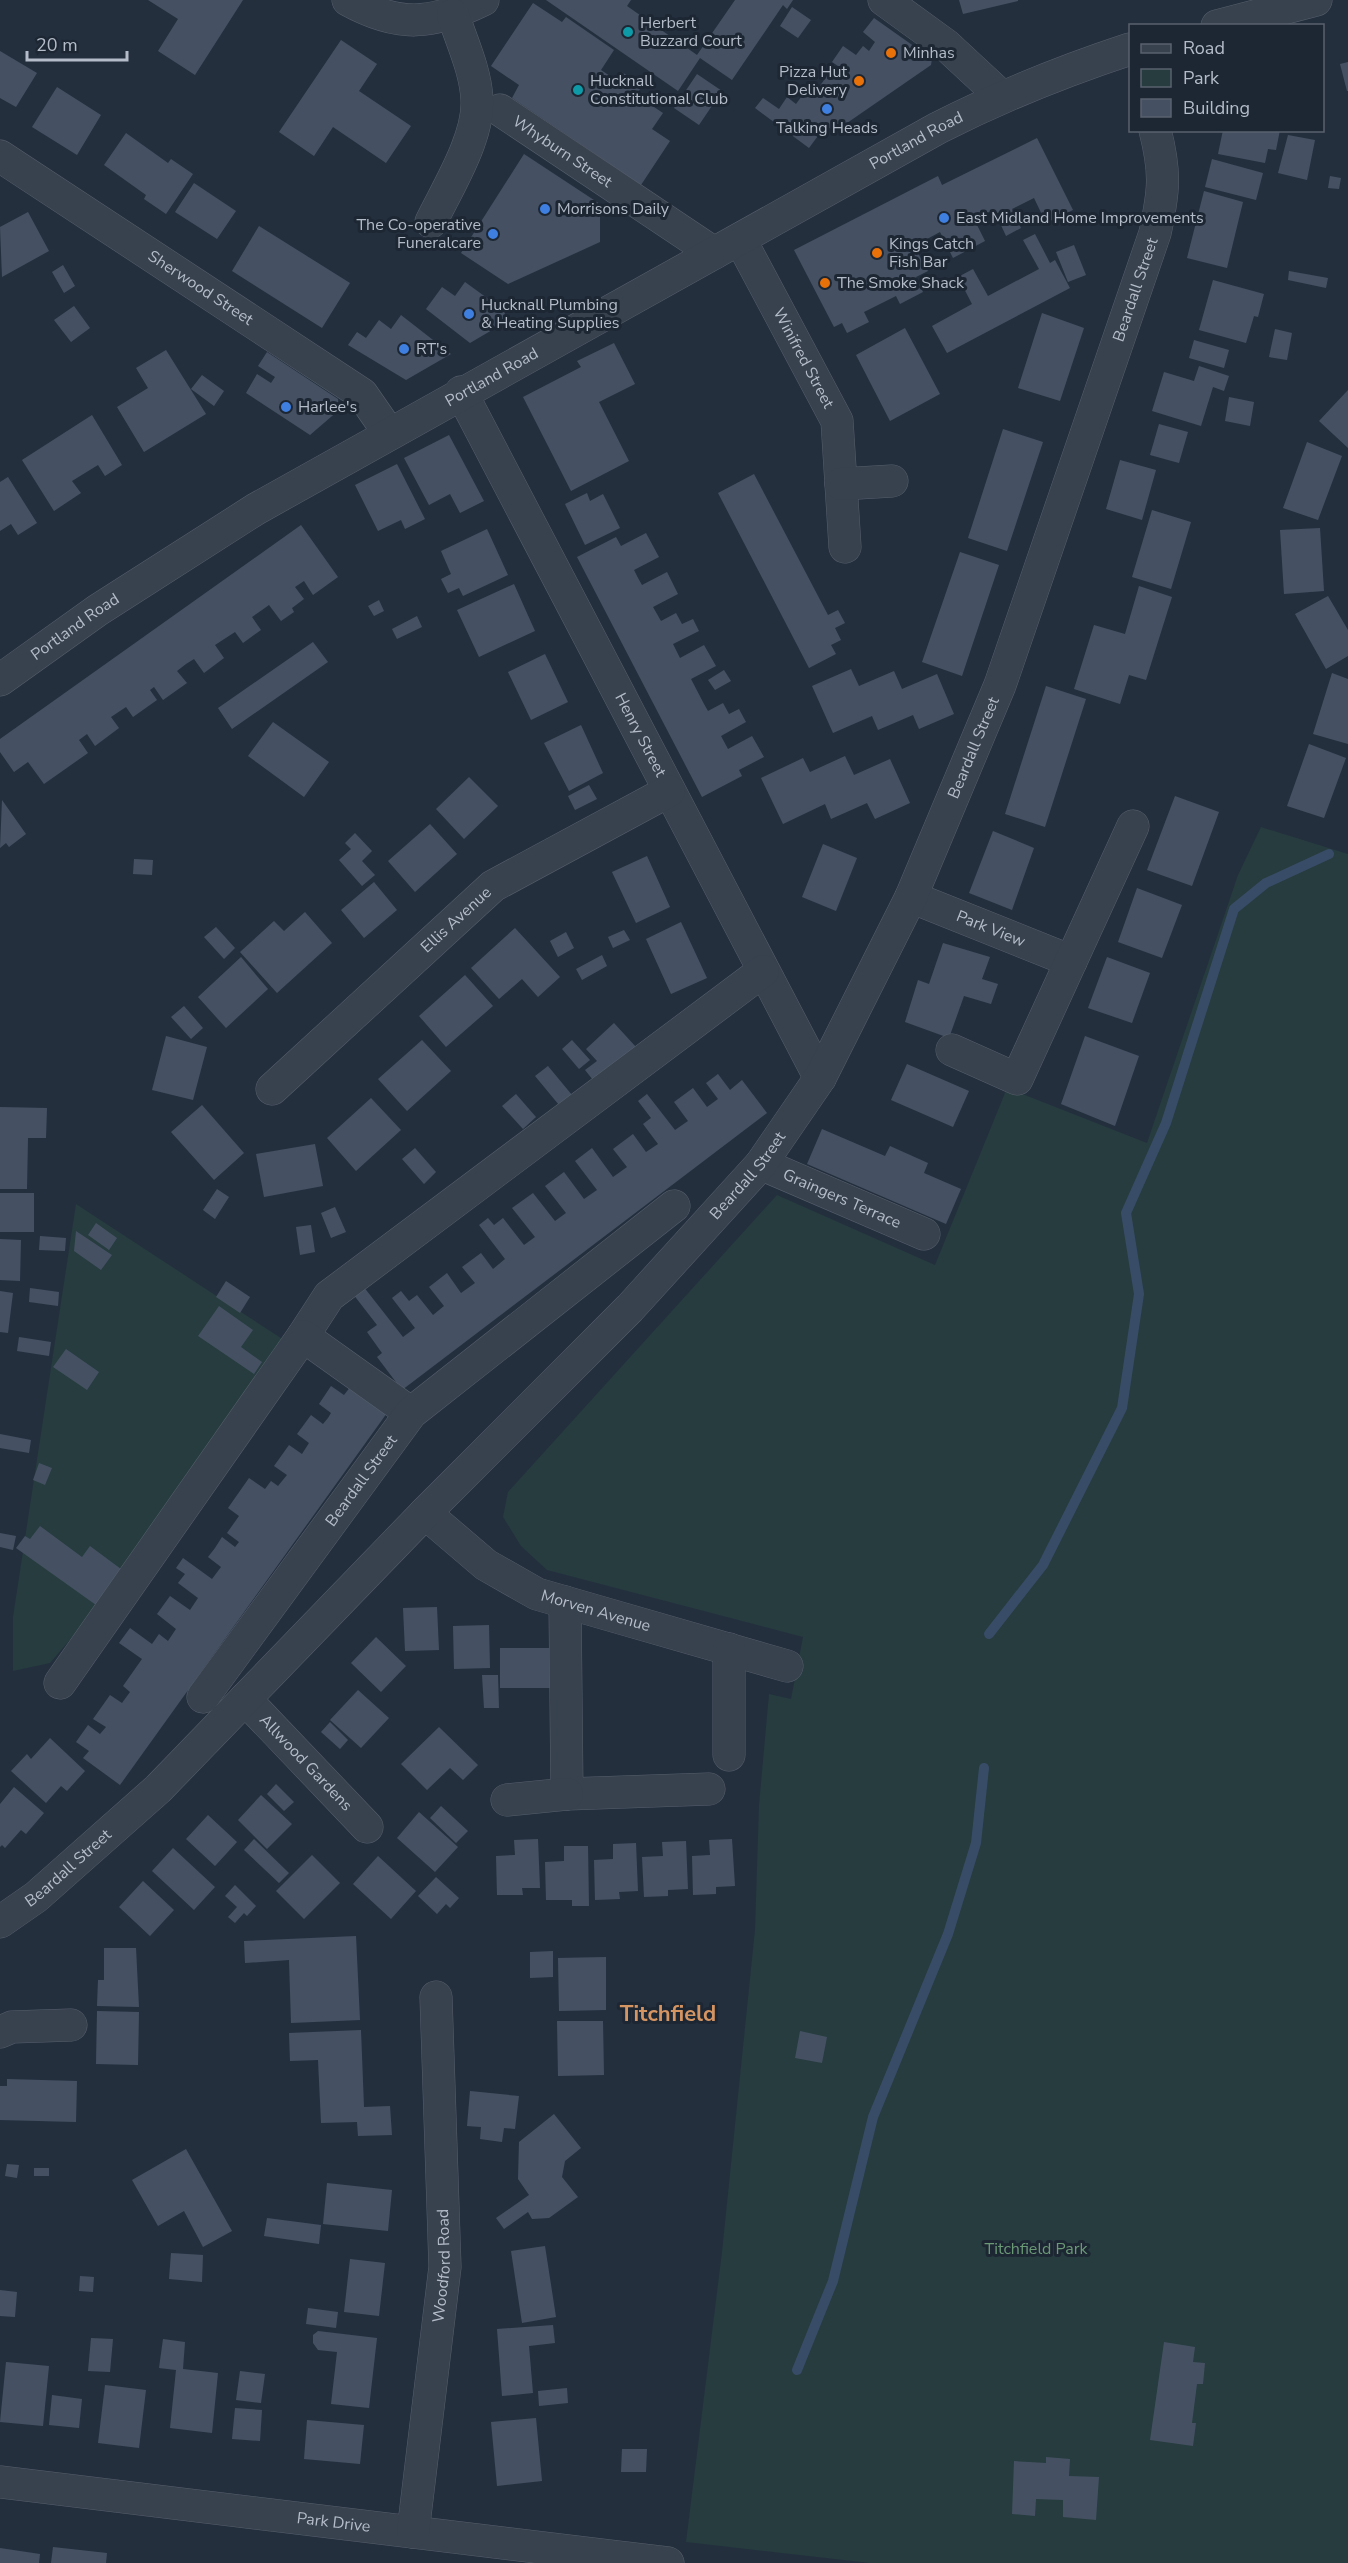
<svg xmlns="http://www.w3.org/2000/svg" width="1348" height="2563" font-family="'Nunito Sans',sans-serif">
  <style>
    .green { fill: #263c3f }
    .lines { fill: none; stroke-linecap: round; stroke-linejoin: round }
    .stream { stroke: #394c67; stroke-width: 10 }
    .building { fill: #455162 }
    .minor-casing { stroke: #565f6c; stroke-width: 33 }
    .minor { stroke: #38414e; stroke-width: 32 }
    .culture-dot { fill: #0f9aa8; stroke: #1d2633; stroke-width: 2 }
    .food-dot { fill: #e8710a; stroke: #1d2633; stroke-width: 2 }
    .shop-dot { fill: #3f7fe0; stroke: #1d2633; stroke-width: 2 }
    .labels { text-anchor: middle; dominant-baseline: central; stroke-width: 6; stroke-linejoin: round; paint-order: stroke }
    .poi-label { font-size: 16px; fill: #b4bcc9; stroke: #1d2633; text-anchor: start }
    .street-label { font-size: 16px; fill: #b4bcc9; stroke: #1d2633 }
    .park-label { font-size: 16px; fill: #6b9a76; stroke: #1d2633 }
    .district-label { font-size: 22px; font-weight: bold; fill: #d59563; stroke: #1d2633 }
  </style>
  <rect width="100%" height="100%" fill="#242f3e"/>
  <!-- green -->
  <path class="green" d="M1261,827L1348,854V2563H870L686,2542L722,2252L755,1930L759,1805L769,1694L791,1699L803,1637L547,1570L521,1546L503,1517L508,1492L777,1195L935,1265L1007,1088L1147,1143L1238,875Z
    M76,1204L287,1342L116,1586L50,1663L13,1671V1617Z"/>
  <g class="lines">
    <!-- stream -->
    <path class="stream" d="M989,1634L1043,1565L1122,1408L1139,1294L1126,1213L1166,1123L1234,909L1266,883L1329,854
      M797,2370L833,2281L873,2117L948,1934L976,1843L984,1768"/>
  </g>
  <!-- building -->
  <path class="building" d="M148,0H243L195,75L158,51L178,19Z
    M546,0H631L627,6L697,55L735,0H793L787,9L783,5L732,80L700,58L678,91Z
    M959,0H1018V1L963,14Z
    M533,3L562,22L566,17L614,50L601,70L616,80L622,72L642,86L636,95L663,113L652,129L670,141L641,185L512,98L519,85L491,66Z
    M792,7L811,20L798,38L780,26Z
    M874,18L932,59L931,65L834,132L826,125L809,148L755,108L763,98L779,109L787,97L796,104L807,89L814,94L827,76L833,80L841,68L832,62L843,46L856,55L863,46L869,51L875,42L863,32Z
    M341,40L377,64L359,91L411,126L386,163L333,127L314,156L279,132Z
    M0,51L37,73L16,107L0,98Z
    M1348,62V91H1347L1340,64Z
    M697,74L722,91L699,125L674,108Z
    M57,87L101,115L77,155L32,127Z
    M1223,130H1280L1276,150L1268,149L1265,163L1218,154Z
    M126,133L168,163L171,159L193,174L166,214L144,199L146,195L104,165Z
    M1288,135L1315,140L1307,180L1278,173Z
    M1037,138L1073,210L1046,223L1034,198L1012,209L1021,228L1006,236L994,210L974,219L985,241L953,258L940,232L914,246L928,271L916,277L923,292L900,304L896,296L864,312L869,322L847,333L842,323L834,327L794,250L938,176L942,185Z
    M524,154L600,204V242L508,284L461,253Z
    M1212,159L1263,173L1256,200L1205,187Z
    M1330,176L1341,178L1339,189L1328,188Z
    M194,183L236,211L217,239L175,212Z
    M1204,191L1243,202L1227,268L1187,258Z
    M28,212L49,251L2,277L0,227Z
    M259,226L350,283L322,328L232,271Z
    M1035,234L1050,263L1055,260L1070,288L947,353L932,326L972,304L958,277L973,269L988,296L1039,269L1023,240Z
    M1074,245L1086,275L1068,282L1056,252Z
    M63,265L75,286L64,293L52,272Z
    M1289,271L1328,278L1326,288L1288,280Z
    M1213,280L1264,294L1258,317L1254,316L1246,343L1199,330Z
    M465,282L505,311L504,323L470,343L426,309L442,287L455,296Z
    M74,306L90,328L71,342L54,320Z
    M1042,313L1084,328L1060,401L1018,388Z
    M401,315L451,354L406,380L348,345L357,332L366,338L379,320L391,329Z
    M905,328L940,394L890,421L856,355Z
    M1275,329L1292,333L1287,360L1269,357Z
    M1194,340L1229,350L1224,368L1189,358Z
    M614,343L635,384L599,402L629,461L571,491L523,397L581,367L577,361Z
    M166,350L206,414L144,452L117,407L148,388L136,368Z
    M267,352L338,399L339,410L310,435L246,393L257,374L271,383L275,377L258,366Z
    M1199,366L1229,376L1224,391L1213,387L1201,426L1152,411L1164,372L1194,381Z
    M202,375L224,391L214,406L191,389Z
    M1348,390V448L1319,421Z
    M1229,397L1254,402L1250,426L1225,421Z
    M92,415L122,465L105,476L98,465L72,481L81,493L54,511L22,460Z
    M1159,424L1188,432L1179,463L1150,455Z
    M1003,429L1043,442L1007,551L968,538Z
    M449,435L484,501L460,513L450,494L429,505L404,458Z
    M1307,442L1342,456L1318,520L1283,508Z
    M1120,460L1156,470L1142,520L1106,509Z
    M397,464L425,519L405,529L401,520L378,531L355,485Z
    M754,474L828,615L838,610L845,623L835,628L841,640L831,645L836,654L809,668L718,493Z
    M8,477L37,523L18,535L11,524L0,531V482Z
    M587,493L590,501L603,494L620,528L585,545L565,504Z
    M1152,510L1191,522L1171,589L1132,577Z
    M301,525L338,577L313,595L304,581L295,587L304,599L292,608L294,612L281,621L269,605L262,610L252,617L261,630L243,643L235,632L215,645L224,658L204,673L194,659L186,664L177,671L187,683L163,700L154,687L150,690L157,700L133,717L126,707L111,717L119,728L95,746L87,734L79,740L88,753L44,784L28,762L14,772L0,752V739Z
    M1320,528L1324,591L1284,594L1280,530Z
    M487,529L508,575L463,596L459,588L448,593L441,579L451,574L441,551Z
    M646,533L659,557L634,570L638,578L642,585L667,572L678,594L653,607L661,621L676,613L682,624L693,619L699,631L673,644L680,658L704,645L716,666L691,679L704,704L708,711L723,703L729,714L739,709L746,722L721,736L728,749L752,736L764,757L739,770L742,776L702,797L577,557L616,537L621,546Z
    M960,552L999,565L962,676L922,662Z
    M514,584L535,631L479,657L457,610Z
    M1139,586L1172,597L1146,680L1129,675L1120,704L1074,689L1094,625L1125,634Z
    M1328,596L1348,630V656L1326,669L1295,614Z
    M379,600L384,611L374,616L368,606Z
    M417,616L422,627L397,639L392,629Z
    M313,642L328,662L232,729L218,708Z
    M545,654L568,702L531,720L508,672Z
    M851,669L859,686L894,671L902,689L937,674L954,714L919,729L913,715L878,730L872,716L833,733L812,686Z
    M724,670L731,681L715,690L708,680Z
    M1332,673L1348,679V744L1313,734Z
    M1046,686L1086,699L1045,827L1005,814Z
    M273,722L329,762L304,797L248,756Z
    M581,725L603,773L569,791L544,743Z
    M1309,744L1346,758L1324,818L1287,806Z
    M845,756L854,775L890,759L910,803L875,819L867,803L831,819L825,804L783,824L761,778L803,758L810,772Z
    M469,777L498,806L464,839L436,809Z
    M589,785L597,799L575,810L568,796Z
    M1175,796L1219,812L1192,886L1147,870Z
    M2,800L26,834L9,847L6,843L0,848Z
    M430,824L457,854L415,892L388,861Z
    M993,831L1034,848L1012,910L969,893Z
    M355,833L372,851L362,861L375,875L362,886L339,860L351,849L345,843Z
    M823,844L857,858L836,911L802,897Z
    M647,856L670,907L636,923L612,872Z
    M134,859L153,860L152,875L133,874Z
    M374,882L397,910L364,938L341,910Z
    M1137,888L1182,905L1162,958L1118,942Z
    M305,912L332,943L277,993L240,952L274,921L284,931Z
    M681,922L707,978L671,994L646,939Z
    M216,927L235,948L224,959L204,937Z
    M515,928L560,977L538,997L522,979L499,999L471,968Z
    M624,930L630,940L613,948L608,937Z
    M566,932L574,948L558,957L550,941Z
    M943,943L990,957L982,979L998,984L991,1004L964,996L949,1038L905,1022L918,980L929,984Z
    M602,955L607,966L582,980L576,969Z
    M241,957L268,989L226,1028L198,997Z
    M1107,957L1150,973L1132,1023L1088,1008Z
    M465,975L493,1006L446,1047L419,1016Z
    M184,1006L203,1028L191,1039L171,1017Z
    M614,1023L636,1047L593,1080L585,1070L597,1061L586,1049Z
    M166,1036L207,1047L193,1100L152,1090Z
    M1085,1036L1139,1056L1115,1126L1061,1104Z
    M422,1040L451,1071L407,1111L378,1079Z
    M572,1040L590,1060L579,1069L562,1049Z
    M907,1064L969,1091L953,1127L891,1100Z
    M548,1066L572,1095L559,1105L535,1076Z
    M718,1074L730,1090L742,1080L767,1113L402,1390L377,1357L382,1353L367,1332L377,1325L353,1294L363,1286L403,1337L415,1328L392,1298L401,1291L409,1301L417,1295L433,1315L444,1306L429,1287L447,1273L461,1293L475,1283L462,1267L481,1253L493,1269L505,1259L479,1225L488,1218L494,1225L503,1218L524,1245L535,1237L512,1208L533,1193L555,1221L566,1213L545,1186L564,1172L584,1199L597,1190L575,1161L592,1148L613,1177L627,1167L613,1149L633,1134L646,1152L658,1144L643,1124L651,1118L638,1101L647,1094L675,1130L688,1121L674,1102L693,1088L707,1107L718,1099L706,1083Z
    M516,1094L536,1117L523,1129L502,1106Z
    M371,1098L401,1130L356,1171L327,1138Z
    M202,1105L244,1153L214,1180L171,1132Z
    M0,1107L47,1108L46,1138H28L27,1189H0Z
    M822,1129L885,1156L890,1146L928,1163L924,1173L961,1189L946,1224L807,1164Z
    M315,1144L323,1186L264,1197L256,1154Z
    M415,1148L436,1172L424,1184L402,1159Z
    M217,1189L229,1197L215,1219L203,1210Z
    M0,1193H34V1232H0Z
    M335,1207L346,1232L331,1238L321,1213Z
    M96,1223L117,1238L109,1250L88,1235Z
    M311,1225L315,1252L300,1255L296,1227Z
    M76,1231L112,1255L101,1270L74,1251Z
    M40,1236L66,1238L65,1251L39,1250Z
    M0,1239L21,1240L20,1281L0,1280Z
    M226,1281L250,1297L240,1313L216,1297Z
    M30,1288L59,1292L58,1306L29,1302Z
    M0,1291L13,1293L8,1333L0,1332Z
    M219,1306L253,1330L241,1347L262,1362L254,1374L198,1336Z
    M19,1337L51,1342L49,1356L17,1351Z
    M66,1349L99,1372L87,1390L53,1367Z
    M331,1386L344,1395L351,1386L387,1413L120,1785L83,1758L89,1751L76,1742L88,1725L100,1734L106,1727L93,1719L110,1695L122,1703L130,1692L123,1686L142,1659L119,1643L130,1628L152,1644L159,1634L168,1641L176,1629L157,1614L170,1596L190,1610L198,1598L178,1583L185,1574L176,1568L183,1558L212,1579L221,1567L208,1557L215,1548L222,1537L235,1547L239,1542L227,1533L239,1516L228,1508L249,1478L265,1489L271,1481L278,1486L287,1475L274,1466L289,1445L302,1454L309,1443L297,1434L311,1415L323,1424L328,1418L331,1413L319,1404Z
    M0,1434L31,1440L29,1453L0,1448Z
    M39,1463L52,1468L45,1485L33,1480Z
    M40,1526L82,1557L90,1546L121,1569L96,1605L16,1548L25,1536L30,1539Z
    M0,1533L16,1536L13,1550L0,1547Z
    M437,1607L439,1650L405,1651L403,1608Z
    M489,1625L490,1668L454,1669L453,1626Z
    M376,1637L406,1666L381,1692L351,1663Z
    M500,1648H550L551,1688H500Z
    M482,1675H498L499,1708H484Z
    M358,1690L389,1718L361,1748L330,1720Z
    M330,1722L348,1740L340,1749L321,1732Z
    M439,1727L478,1765L463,1780L450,1768L427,1790L401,1764Z
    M50,1738L85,1771L67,1791L61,1786L46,1803L11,1771L27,1754L31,1759Z
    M276,1784L294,1802L284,1811L267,1794Z
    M14,1787L44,1813L26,1834L21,1830L5,1848L2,1845L0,1847V1804Z
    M261,1795L292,1824L267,1849L238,1820Z
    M441,1806L468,1831L456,1843L430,1818Z
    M419,1812L458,1847L435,1872L397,1838Z
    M208,1815L237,1842L215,1866L186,1839Z
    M254,1839L289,1873L279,1883L244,1850Z
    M538,1839L540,1888H522L523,1895H497L496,1856L515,1855L514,1840Z
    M732,1839L735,1886L716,1887V1894L693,1895L692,1856L710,1855L709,1840Z
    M686,1841L688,1889L668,1890V1896L644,1897L642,1857L663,1856L662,1842Z
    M636,1843L638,1891L619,1892L620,1899L595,1900L594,1860L613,1859V1844Z
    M564,1846H588L589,1906H572V1900H546L545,1862L564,1861Z
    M173,1848L215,1887L194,1910L152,1871Z
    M312,1855L340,1883L304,1919L276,1891Z
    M378,1856L416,1891L391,1919L353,1884Z
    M436,1877L459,1898L450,1908L446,1904L437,1914L418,1896Z
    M143,1881L174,1910L150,1936L119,1907Z
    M235,1885L256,1906L247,1916L244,1913L235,1923L228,1917L237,1907L225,1896Z
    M356,1936L360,2020L291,2023L289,1960L245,1963L244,1941Z
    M104,1948H136L139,2007L97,2006L98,1980H104Z
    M553,1951V1977L530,1978V1952Z
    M606,1957V2010L559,2011L558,1958Z
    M97,2011L139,2012L138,2065L96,2064Z
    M557,2021H603L604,2075L558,2076Z
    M361,2030L364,2107L390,2106L392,2135L358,2136L357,2122L321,2123L318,2060L290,2061L289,2033Z
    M800,2031L827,2037L822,2063L795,2058Z
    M7,2079L77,2081L76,2122L0,2120V2086H7Z
    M470,2091L519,2096L515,2129L504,2128L502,2142L480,2139L481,2127L467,2126Z
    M554,2114L581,2148L565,2161L562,2177L578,2197L549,2218L532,2219L528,2212L504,2229L496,2218L529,2195L518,2179L519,2142Z
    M186,2149L232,2231L203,2247L184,2211L158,2226L132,2180Z
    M7,2164L19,2165L17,2178L5,2176Z
    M34,2168H49V2176H34Z
    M327,2183L392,2190L388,2231L323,2224Z
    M267,2218L321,2225L319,2244L264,2236Z
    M545,2246L556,2317L522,2323L511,2251Z
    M171,2253L203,2255L202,2282L169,2279Z
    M350,2259L385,2263L379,2316L344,2312Z
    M80,2276L94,2277L93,2292L79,2291Z
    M0,2290L17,2292L15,2317L0,2316Z
    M308,2308L338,2312L336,2328L306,2324Z
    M553,2325L555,2343L529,2346L533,2393L502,2396L497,2329Z
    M318,2331L377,2338L369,2408L331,2404L337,2352L318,2350L313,2343V2335Z
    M91,2338L113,2339L110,2372L88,2371Z
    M163,2339L185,2342L183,2369L218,2373L212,2433L170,2428L176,2370L159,2368Z
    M1164,2342L1195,2347L1193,2362L1205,2363L1203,2384H1197L1192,2423H1196L1193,2446L1150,2440Z
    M6,2362L49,2366L43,2426L0,2422Z
    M240,2371L265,2374L261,2403L236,2400Z
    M105,2385L146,2390L139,2448L98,2443Z
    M567,2388L568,2403L539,2406L538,2391Z
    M52,2395L82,2399L79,2428L49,2425Z
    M235,2408L262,2410L260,2441L232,2439Z
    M536,2418L542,2481L497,2486L491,2422Z
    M307,2420L364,2425L360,2464L304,2459Z
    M622,2449H647L646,2472H621Z
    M1046,2457L1070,2459L1069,2476L1099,2477L1096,2520L1063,2517V2500L1036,2499L1035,2516L1012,2514L1014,2461L1046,2463Z
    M53,2547L107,2553L106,2563H51Z
    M0,2548L40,2554L39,2563H0Z"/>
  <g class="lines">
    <defs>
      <g id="minor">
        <path d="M348,0C399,28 432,25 483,0"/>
        <path d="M884,0L946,45L1001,96"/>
        <path d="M1217,26L1316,0"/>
        <path id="s1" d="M500,110L714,253"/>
        <path id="s2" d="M0,156L362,394L389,433"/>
        <path d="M431,222C447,189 479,138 477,100C476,72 462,42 453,15"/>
        <path id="s3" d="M740,239L837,421L845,547"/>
        <path id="s4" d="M461,392L820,1078"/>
        <path d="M841,484L892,481"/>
        <path id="s5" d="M0,680L98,610L256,509L938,128C1001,96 1063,71 1130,49"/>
        <path id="s6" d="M911,897L1071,961"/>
        <path d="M952,1050L1017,1079L1133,826"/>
        <path id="s7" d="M272,1089L493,886L669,791"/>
        <path id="s8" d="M761,1164L924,1234"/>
        <path d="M303,1336L329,1296L763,971"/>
        <path id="s9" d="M425,1513L486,1565L537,1594L787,1666"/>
        <path d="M565,1602L567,1794L709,1789"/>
        <path d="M729,1649V1755"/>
        <path d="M60,1683L303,1336L411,1413"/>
        <path id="s10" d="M203,1697L411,1413L674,1206"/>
        <path id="s11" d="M245,1699L367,1827"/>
        <path d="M507,1800L567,1794"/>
        <path id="s12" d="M0,1922L36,1897L158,1789L425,1513L630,1308L761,1164L820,1078L911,897L1000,685L1155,233C1164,191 1166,173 1155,130"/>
        <path d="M0,2032L12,2027L71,2025"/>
        <path id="s13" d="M0,2482L668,2563"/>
        <path id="s14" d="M413,2532L445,2267L436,1997"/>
      </g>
    </defs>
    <!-- minor casing -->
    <use href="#minor" class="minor-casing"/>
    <!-- minor -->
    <use href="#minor" class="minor"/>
  </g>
  <!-- markers -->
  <g class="culture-dot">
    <circle cx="628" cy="32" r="6"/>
    <circle cx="578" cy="90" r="6"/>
  </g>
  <g class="food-dot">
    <circle cx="891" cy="53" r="6"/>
    <circle cx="859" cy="81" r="6"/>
    <circle cx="877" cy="253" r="6"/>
    <circle cx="825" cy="283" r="6"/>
  </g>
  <g class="shop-dot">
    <circle cx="827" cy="109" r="6"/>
    <circle cx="545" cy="209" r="6"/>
    <circle cx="944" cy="218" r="6"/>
    <circle cx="493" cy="234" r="6"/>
    <circle cx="469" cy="314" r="6"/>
    <circle cx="404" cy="349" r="6"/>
    <circle cx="286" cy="407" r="6"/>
  </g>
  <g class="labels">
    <!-- poi labels -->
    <g class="poi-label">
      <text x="640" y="23">Herbert<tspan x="640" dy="18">Buzzard Court</tspan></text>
      <text x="903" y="53">Minhas</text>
      <text x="847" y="72" text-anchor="end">Pizza Hut<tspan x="847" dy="18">Delivery</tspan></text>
      <text x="590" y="81">Hucknall<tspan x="590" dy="18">Constitutional Club</tspan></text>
      <text x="827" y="128" text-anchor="middle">Talking Heads</text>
      <text x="557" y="209">Morrisons Daily</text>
      <text x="956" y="218">East Midland Home Improvements</text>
      <text x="481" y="225" text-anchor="end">The Co-operative<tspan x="481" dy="18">Funeralcare</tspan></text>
      <text x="889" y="244">Kings Catch<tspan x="889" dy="18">Fish Bar</tspan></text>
      <text x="837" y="283">The Smoke Shack</text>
      <text x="481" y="305">Hucknall Plumbing<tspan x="481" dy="18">&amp; Heating Supplies</tspan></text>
      <text x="416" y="349">RT's</text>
      <text x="298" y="407">Harlee's</text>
    </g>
    <!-- street labels -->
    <g class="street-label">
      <text stroke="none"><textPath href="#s5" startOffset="1064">Portland Road</textPath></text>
      <text stroke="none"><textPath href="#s1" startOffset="75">Whyburn Street</textPath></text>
      <text stroke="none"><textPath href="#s2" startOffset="240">Sherwood Street</textPath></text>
      <text stroke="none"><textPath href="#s12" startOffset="2030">Beardall Street</textPath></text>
      <text stroke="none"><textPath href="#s3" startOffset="135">Winifred Street</textPath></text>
      <text stroke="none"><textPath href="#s5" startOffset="578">Portland Road</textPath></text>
      <text stroke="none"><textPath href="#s5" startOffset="92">Portland Road</textPath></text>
      <text stroke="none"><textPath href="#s4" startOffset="387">Henry Street</textPath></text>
      <text stroke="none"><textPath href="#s12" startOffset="1544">Beardall Street</textPath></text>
      <text stroke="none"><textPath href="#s7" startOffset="250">Ellis Avenue</textPath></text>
      <text stroke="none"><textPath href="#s6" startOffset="86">Park View</textPath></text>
      <text stroke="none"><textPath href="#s12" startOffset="1058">Beardall Street</textPath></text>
      <text stroke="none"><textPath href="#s8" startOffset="88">Graingers Terrace</textPath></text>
      <text stroke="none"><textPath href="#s10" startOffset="268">Beardall Street</textPath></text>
      <text stroke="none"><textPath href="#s9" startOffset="200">Morven Avenue</textPath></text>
      <text stroke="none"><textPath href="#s11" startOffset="88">Allwood Gardens</textPath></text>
      <text stroke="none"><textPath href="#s12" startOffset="87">Beardall Street</textPath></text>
      <text stroke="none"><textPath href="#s14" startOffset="268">Woodford Road</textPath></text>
      <text stroke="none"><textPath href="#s13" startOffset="336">Park Drive</textPath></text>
    </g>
    <!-- park labels -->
    <g class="park-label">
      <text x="1036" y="2249">Titchfield Park</text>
    </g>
    <!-- district labels -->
    <g class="district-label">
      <text x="668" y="2014">Titchfield</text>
    </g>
  </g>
  <!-- legend -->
  <rect x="1129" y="24" width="195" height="108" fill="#1d2633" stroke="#59626f" stroke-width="1.5"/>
  <rect x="1141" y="44" width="30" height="9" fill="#38414e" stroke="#59626f" stroke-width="1.5"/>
  <text x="1183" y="54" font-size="18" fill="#b4bcc9">Road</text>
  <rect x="1141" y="69" width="30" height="18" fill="#263c3f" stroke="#59626f" stroke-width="1.5"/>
  <text x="1183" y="84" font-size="18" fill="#b4bcc9">Park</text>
  <rect x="1141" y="99" width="30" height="18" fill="#455162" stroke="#59626f" stroke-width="1.5"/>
  <text x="1183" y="114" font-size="18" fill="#b4bcc9">Building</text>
  <!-- scale -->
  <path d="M27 51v9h100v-9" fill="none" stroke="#b4bcc9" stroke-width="3"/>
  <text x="36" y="51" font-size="18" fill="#b4bcc9" stroke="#1d2633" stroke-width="4.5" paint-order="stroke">20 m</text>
</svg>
